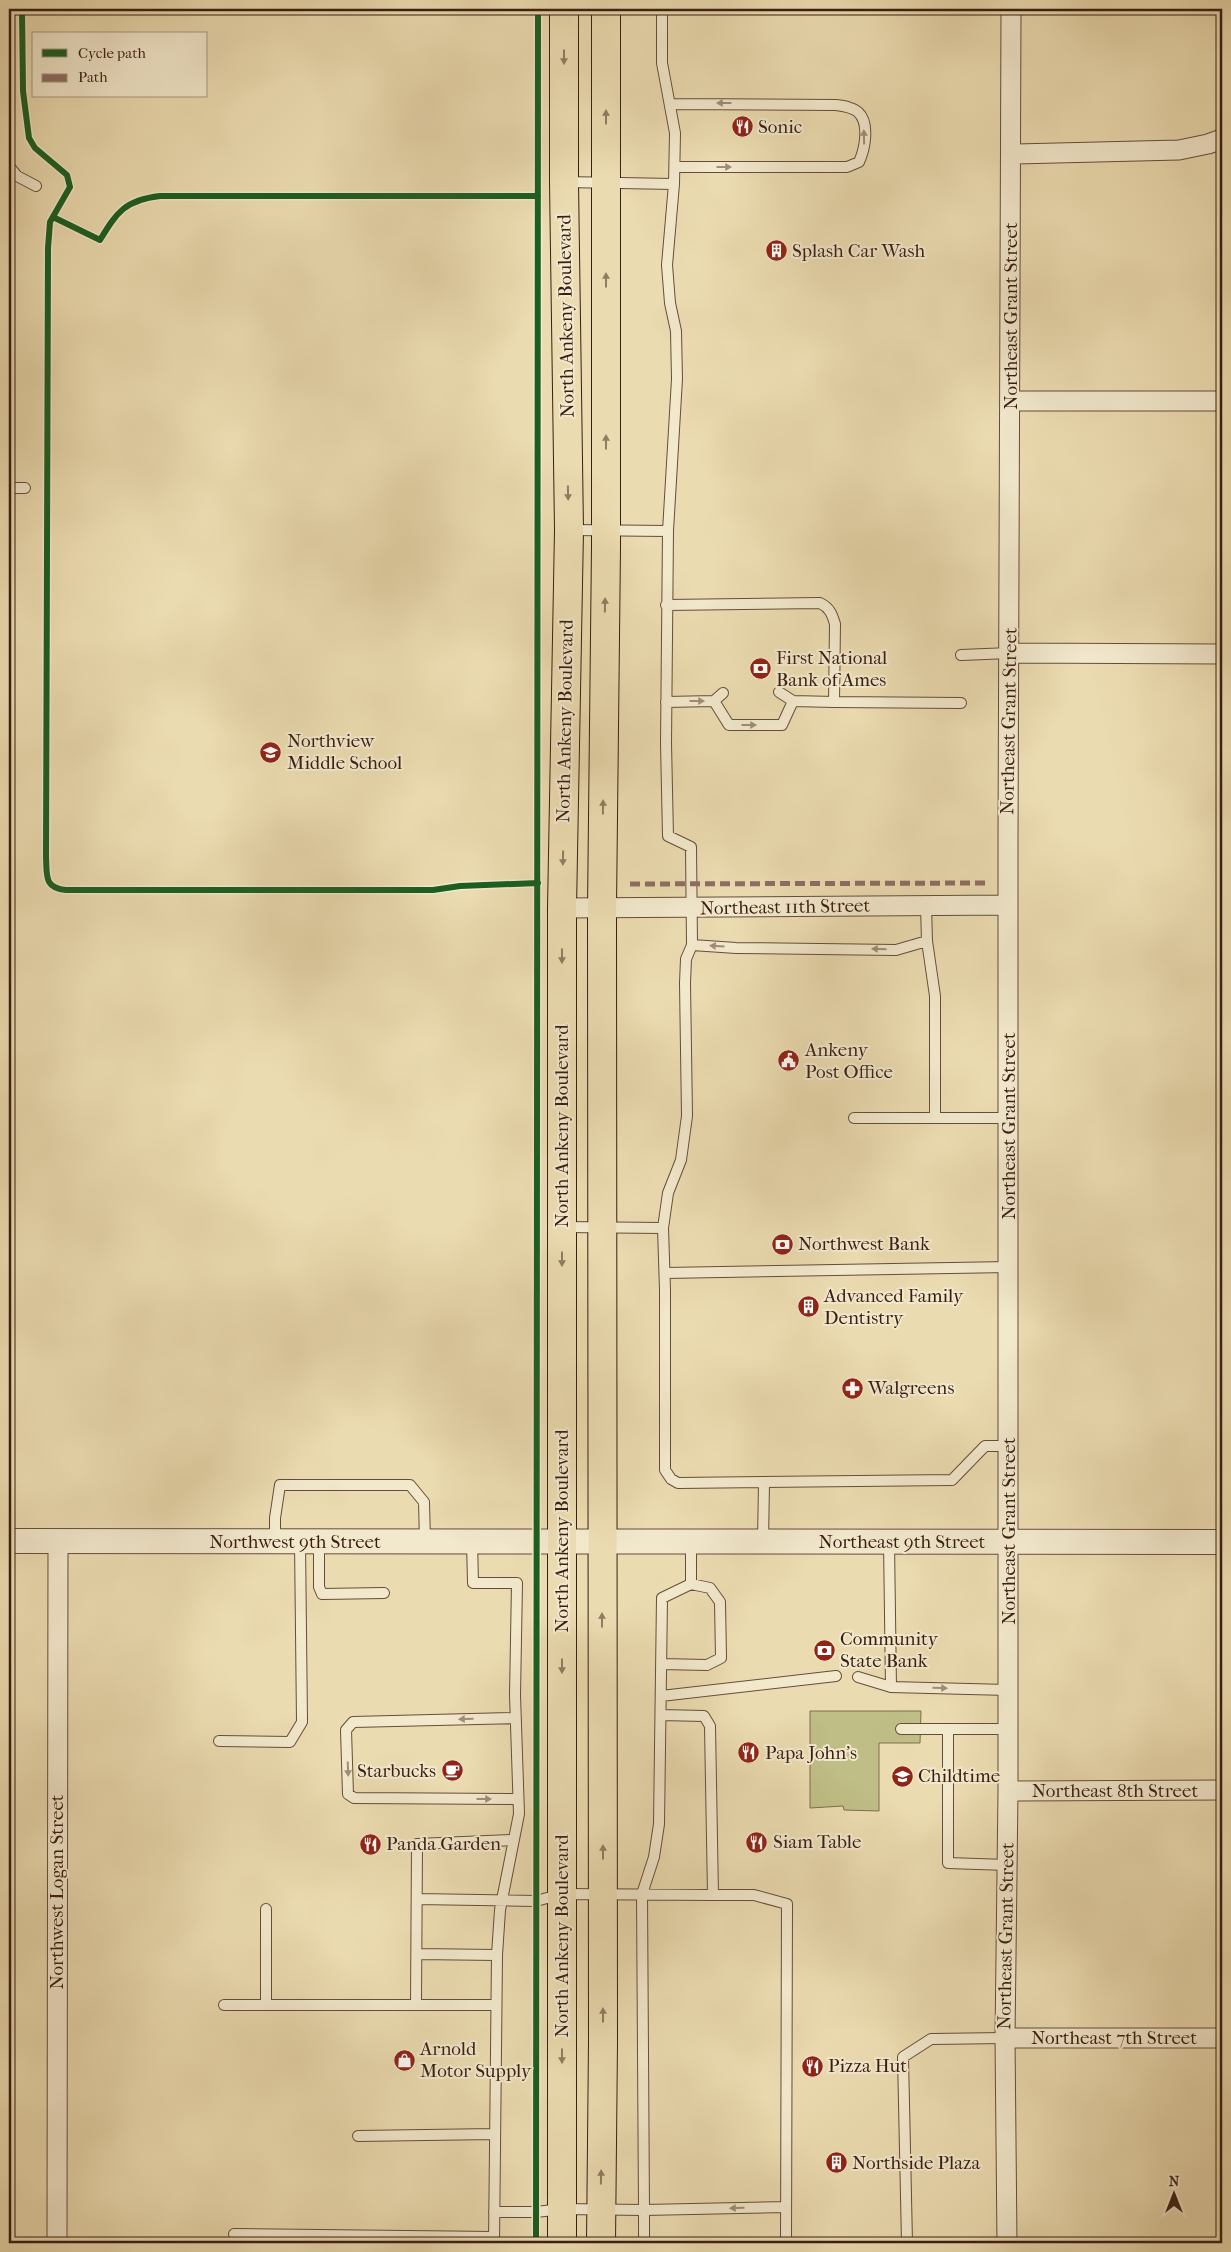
<svg xmlns="http://www.w3.org/2000/svg" width="1231" height="2252" font-family="'IM FELL French Canon',serif">
  <style>
    .green { fill: #bfbe86; stroke: #7c6e4c }
    .lines { fill: none; stroke-linecap: round; stroke-linejoin: round }
    .service-casing { stroke: #664d3a; stroke-width: 12 }
    .minor-casing { stroke: #664d3a; stroke-width: 21 }
    .tertiary-casing { stroke: #664d3a; stroke-width: 26 }
    .primary-casing { stroke: #391e13; stroke-width: 30 }
    .service { stroke: #f2e8cc; stroke-width: 10 }
    .minor { stroke: #f2e8cc; stroke-width: 19 }
    .tertiary { stroke: #f2e8cc; stroke-width: 24 }
    .primary { stroke: #ebdbb0; stroke-width: 28 }
    .quiet { stroke: #8d6e63; stroke-width: 5; stroke-dasharray: 10 5; stroke-linecap: butt }
    .cycleway-casing { stroke: #f2e8cc; stroke-width: 9 }
    .cycleway { stroke: #1b5e20; stroke-width: 6 }
    .oneway { fill: #927c62 }
    .oneway2 { fill: #9f8d79 }
    .labels { text-anchor: middle; dominant-baseline: central; stroke-width: 4; stroke-linejoin: round; paint-order: stroke }
    .poi-label { font-size: 19px; fill: #391e13; stroke: #f2e8cc; text-anchor: start }
    .street-label { font-size: 19px; fill: #391e13; stroke: #f2e8cc }
  </style>
  <rect width="100%" height="100%" fill="#ebdbb0"/>
  <filter id="stains"><feTurbulence type="fractalNoise" baseFrequency=".004" numOctaves="4"/><feColorMatrix values="0 0 0 0 .2 0 0 0 0 .09 0 0 0 0 .02 0 0 0 .5 -.17"/></filter>
  <radialGradient id="worn" r=".72"><stop offset=".6" stop-color="#630" stop-opacity="0"/><stop offset="1" stop-color="#630" stop-opacity=".3"/></radialGradient>
  <!-- green -->
  <path class="green" d="M810,1711H921L920,1743H879V1811L844,1810L843,1806L810,1808Z"/>
  <g class="lines">
    <defs>
      <path id="service" d="M662,9V63L675,133L674,184L667,265L670,303L676,331L677,379L668,531L666,743L668,836L691,847L692,945L686,959L685,983L687,1116L681,1160L668,1193L663,1228
        M670,104L836,105C844,106 852,107 858,112C870,123 865,149 859,162L847,167H675
        M9,166L17,176L36,186
        M565,182L674,184
        M9,488H25
        M570,530L668,531
        M666,605L820,603C830,608 832,614 835,624L834,702L961,703
        M961,655L1010,653
        M779,692L793,701L834,702
        M714,701L729,725H782L793,701
        M666,702L714,701L723,693
        M926,906L927,941L935,996V1118
        M692,945L736,948L896,950L927,941
        M854,1118H1009
        M563,1227L663,1228L665,1290V1470L671,1479L678,1483L952,1480L985,1446H1009
        M665,1273L1009,1267
        M472,1541L473,1583H517L515,1695L519,1814L500,1910L497,1955L494,2243
        M691,1541V1584L662,1598L659,1824L654,1857L642,1894L644,2210L786,2207
        M275,1542V1518L280,1485H410L424,1502L425,1541
        M319,1542V1587L322,1594L384,1593
        M763,1542L764,1483
        M889,1542L891,1687
        M661,1664L707,1665L721,1658L720,1602L710,1588L691,1584
        M858,1677L891,1687L1008,1690
        M661,1696L836,1676
        M661,1715L704,1716L710,1726L713,1895
        M515,1718L353,1722L346,1730L348,1794L354,1798L518,1799
        M901,1729H948
        M219,1741L290,1742L302,1722L300,1542
        M1007,1865L948,1863V1729H1008
        M417,1899L536,1901L562,1894L713,1895H754L787,1904L786,2243
        M266,1909V2005
        M417,1954L497,1955
        M416,2004L417,1844L513,1840
        M224,2005H495
        M358,2136L494,2134
        M494,2212H536L562,2209L644,2210V2243
        M234,2234L494,2237
        M907,2243L903,2057L931,2039L1005,2038"/>
      <path id="minor" d="M1011,154L1179,150L1208,144L1222,139
        M1011,401H1222
        M1010,653L1222,654
        M562,908L1008,905
        M1008,1791L1222,1790
        M1005,2038H1222
        M57,2243L58,1542
        M1007,2243L1005,2038L1008,1791V841L1011,9"/>
      <path id="tertiary" d="M9,1541L1222,1542"/>
      <path id="primary" d="M562,2243V908L569,530L564,182V9
        M601,2243L603,2042L602,908L606,546V9"/>
    </defs>
    <!-- service casing -->
    <use href="#service" class="service-casing"/>
    <!-- minor casing -->
    <use href="#minor" class="minor-casing"/>
    <!-- tertiary casing -->
    <use href="#tertiary" class="tertiary-casing"/>
    <!-- primary casing -->
    <use href="#primary" class="primary-casing"/>
    <!-- service -->
    <use href="#service" class="service"/>
    <!-- minor -->
    <use href="#minor" class="minor"/>
    <!-- tertiary -->
    <use href="#tertiary" class="tertiary"/>
    <!-- primary -->
    <use href="#primary" class="primary"/>
    <!-- quiet -->
    <path class="quiet" d="M630,884L986,883"/>
    <defs>
      <path id="cycleway" d="M22,9L23,91L29,138L35,148L67,175L70,187L50,222L48,248L46,857C47,876 44,888 66,890H433L460,886L538,883
        M53,217L100,240C117,212 125,200 160,196H538
        M536,2243L538,9"/>
    </defs>
    <!-- cycleway casing -->
    <use href="#cycleway" class="cycleway-casing"/>
    <!-- cycleway -->
    <use href="#cycleway" class="cycleway"/>
  </g>
  <!-- one-way arrows -->
  <defs><path id="oneway-solid" d="M-6-.8H1V-3.2L6.5 0L1 3.2V.8H-6Z" transform="scale(1.25)"/></defs>
  <g class="oneway">
    <use href="#oneway-solid" transform="translate(564 57) rotate(90)"/>
    <use href="#oneway-solid" transform="translate(606 117) rotate(-90)"/>
    <use href="#oneway-solid" transform="translate(606 280) rotate(-90)"/>
    <use href="#oneway-solid" transform="translate(606 442) rotate(-90)"/>
    <use href="#oneway-solid" transform="translate(568 493) rotate(89)"/>
    <use href="#oneway-solid" transform="translate(605 605) rotate(-89)"/>
    <use href="#oneway-solid" transform="translate(603 807) rotate(-89)"/>
    <use href="#oneway-solid" transform="translate(563 858) rotate(91)"/>
    <use href="#oneway-solid" transform="translate(562 956) rotate(90)"/>
    <use href="#oneway-solid" transform="translate(562 1259) rotate(90)"/>
    <use href="#oneway-solid" transform="translate(602 1620) rotate(-90)"/>
    <use href="#oneway-solid" transform="translate(562 1666) rotate(90)"/>
    <use href="#oneway-solid" transform="translate(603 1852) rotate(-90)"/>
    <use href="#oneway-solid" transform="translate(603 2015) rotate(-90)"/>
    <use href="#oneway-solid" transform="translate(562 2056) rotate(90)"/>
    <use href="#oneway-solid" transform="translate(601 2177) rotate(-89)"/>
  </g>
  <g class="oneway2">
    <use href="#oneway-solid" transform="translate(724 103) rotate(180)"/>
    <use href="#oneway-solid" transform="translate(864 137) rotate(-91)"/>
    <use href="#oneway-solid" transform="translate(724 167)"/>
    <use href="#oneway-solid" transform="translate(697 701)"/>
    <use href="#oneway-solid" transform="translate(749 725)"/>
    <use href="#oneway-solid" transform="translate(717 946) rotate(-176)"/>
    <use href="#oneway-solid" transform="translate(879 949) rotate(-179)"/>
    <use href="#oneway-solid" transform="translate(940 1688) rotate(1)"/>
    <use href="#oneway-solid" transform="translate(466 1719) rotate(179)"/>
    <use href="#oneway-solid" transform="translate(348 1769) rotate(88)"/>
    <use href="#oneway-solid" transform="translate(484 1799)"/>
    <use href="#oneway-solid" transform="translate(737 2208) rotate(179)"/>
  </g>
  <!-- icons -->
  <defs>
    <symbol id="restaurant-disc" viewBox="-11 -11 22 22"><circle r="9.5" fill="#8f2418" stroke="#f2e8cc"/><path d="M-5-6h1v4h1v-4h1v4h1v-4h1v5L-1.5 .5V6h-2V.5L-5-1ZM5-6V6H3V1.5H1.5Q1.5-4 5-6Z" fill="#fff"/></symbol>
    <symbol id="building-disc" viewBox="-11 -11 22 22"><circle r="9.5" fill="#8f2418" stroke="#f2e8cc"/><path d="M-4-6H4V6H1V3H-1V6H-4ZM-2.5-4.3h1.7v1.8h-1.7ZM.8-4.3h1.7v1.8H.8ZM-2.5-1h1.7V.8h-1.7ZM.8-1h1.7V.8H.8Z" fill="#fff"/></symbol>
    <symbol id="bank-disc" viewBox="-11 -11 22 22"><circle r="9.5" fill="#8f2418" stroke="#f2e8cc"/><path d="M-6-4H6V4H-6ZM0-2.3a2.3 2.3 0 1 0 0 4.6a2.3 2.3 0 1 0 0-4.6Z" fill="#fff"/></symbol>
    <symbol id="school-disc" viewBox="-11 -11 22 22"><circle r="9.5" fill="#8f2418" stroke="#f2e8cc"/><path d="M0-5L7-2L0 1L-7-2ZM-4 1L0 2.5L4 1V4Q0 6-4 4Z" fill="#fff"/></symbol>
    <symbol id="civic-disc" viewBox="-11 -11 22 22"><circle r="9.5" fill="#8f2418" stroke="#f2e8cc"/><path d="M-.6-6.5H3V-4.5H.6V-3L4-1V1h2V6H-6V1h2V-1L-.6-3ZM-1.2 2.5V6h2.4V2.5Z" fill="#fff"/></symbol>
    <symbol id="pharmacy-disc" viewBox="-11 -11 22 22"><circle r="9.5" fill="#8f2418" stroke="#f2e8cc"/><path d="M-2-6h4v4h4v4h-4v4h-4v-4h-4v-4h4Z" fill="#fff"/></symbol>
    <symbol id="cafe-disc" viewBox="-11 -11 22 22"><circle r="9.5" fill="#8f2418" stroke="#f2e8cc"/><path d="M-5.5-4.5H6V0H3Q3 3.5 0 3.5H-2.5Q-5.5 3.5-5.5 0ZM3-3.2v2h1.7v-2ZM-6 4.5H4V6H-6Z" fill="#fff"/></symbol>
    <symbol id="shop-disc" viewBox="-11 -11 22 22"><circle r="9.5" fill="#8f2418" stroke="#f2e8cc"/><path d="M-5-2.5h2.3a2.7 3.5 0 0 1 5.4 0H5L5.5 6h-11ZM-1.5-2.5h3a1.5 2.3 0 0 0-3 0Z" fill="#fff"/></symbol>
  </defs>
  <g fill-rule="evenodd">
    <use href="#restaurant-disc" x="730" y="114" width="25" height="25"/>
    <use href="#building-disc" x="764" y="238" width="25" height="25"/>
    <use href="#bank-disc" x="748" y="656" width="25" height="25"/>
    <use href="#school-disc" x="258" y="740" width="25" height="25"/>
    <use href="#civic-disc" x="776" y="1048" width="25" height="25"/>
    <use href="#bank-disc" x="770" y="1232" width="25" height="25"/>
    <use href="#building-disc" x="796" y="1294" width="25" height="25"/>
    <use href="#pharmacy-disc" x="840" y="1376" width="25" height="25"/>
    <use href="#bank-disc" x="812" y="1638" width="25" height="25"/>
    <use href="#restaurant-disc" x="736" y="1740" width="25" height="25"/>
    <use href="#cafe-disc" x="440" y="1758" width="25" height="25"/>
    <use href="#school-disc" x="890" y="1764" width="25" height="25"/>
    <use href="#restaurant-disc" x="744" y="1830" width="25" height="25"/>
    <use href="#restaurant-disc" x="358" y="1832" width="25" height="25"/>
    <use href="#shop-disc" x="392" y="2048" width="25" height="25"/>
    <use href="#restaurant-disc" x="800" y="2054" width="25" height="25"/>
    <use href="#building-disc" x="824" y="2150" width="25" height="25"/>
  </g>
  <g class="labels">
    <!-- poi labels -->
    <g class="poi-label">
      <text x="758" y="127">Sonic</text>
      <text x="792" y="251">Splash Car Wash</text>
      <text x="776" y="658">First National<tspan x="776" dy="22">Bank of Ames</tspan></text>
      <text x="287" y="741">Northview<tspan x="287" dy="22">Middle School</tspan></text>
      <text x="805" y="1050">Ankeny<tspan x="805" dy="22">Post Office</tspan></text>
      <text x="798" y="1244">Northwest Bank</text>
      <text x="824" y="1296">Advanced Family<tspan x="824" dy="22">Dentistry</tspan></text>
      <text x="868" y="1388">Walgreens</text>
      <text x="840" y="1639">Community<tspan x="840" dy="22">State Bank</tspan></text>
      <text x="765" y="1753">Papa John's</text>
      <text x="436" y="1771" text-anchor="end">Starbucks</text>
      <text x="918" y="1776">Childtime</text>
      <text x="773" y="1842">Siam Table</text>
      <text x="386" y="1844">Panda Garden</text>
      <text x="420" y="2049">Arnold<tspan x="420" dy="22">Motor Supply</tspan></text>
      <text x="828" y="2066">Pizza Hut</text>
      <text x="852" y="2163">Northside Plaza</text>
    </g>
    <!-- street labels -->
    <g class="street-label">
      <text transform="translate(566 316) rotate(-91)">North Ankeny Boulevard</text>
      <text transform="translate(1011 316) rotate(-90)">Northeast Grant Street</text>
      <text transform="translate(565 721) rotate(-89)">North Ankeny Boulevard</text>
      <text transform="translate(1009 721) rotate(-89)">Northeast Grant Street</text>
      <text transform="translate(785 907) rotate(-1)">Northeast 11th Street</text>
      <text transform="translate(562 1126) rotate(-90)">North Ankeny Boulevard</text>
      <text transform="translate(1009 1126) rotate(-90)">Northeast Grant Street</text>
      <text transform="translate(562 1531) rotate(-90)">North Ankeny Boulevard</text>
      <text transform="translate(1009 1531) rotate(-90)">Northeast Grant Street</text>
      <text x="295" y="1542">Northwest 9th Street</text>
      <text x="902" y="1542">Northeast 9th Street</text>
      <text x="1115" y="1791">Northeast 8th Street</text>
      <text transform="translate(57 1892) rotate(-90)">Northwest Logan Street</text>
      <text transform="translate(562 1936) rotate(-90)">North Ankeny Boulevard</text>
      <text transform="translate(1006 1936) rotate(-89)">Northeast Grant Street</text>
      <text x="1114" y="2038">Northeast 7th Street</text>
    </g>
  </g>
  <!-- margin -->
  <rect width="1231" height="2252" fill="none" stroke="#ebdbb0" stroke-width="30"/>
  <rect x="10" y="10" width="1211" height="2232" fill="none" stroke="#391e13" stroke-width="2.5"/>
  <rect x="15" y="15" width="1201" height="2222" fill="none" stroke="#391e13"/>
  <!-- legend -->
  <rect x="32" y="32" width="175" height="65" fill="#f2e8cc" stroke="#a89782"/>
  <rect x="42" y="49" width="25" height="8" fill="#1b5e20" stroke="#a89782"/>
  <text x="78" y="58" font-size="15" fill="#391e13">Cycle path</text>
  <rect x="42" y="74" width="25" height="8" fill="#8d6e63" stroke="#a89782"/>
  <text x="78" y="82" font-size="15" fill="#391e13">Path</text>
  <!-- north arrow -->
  <g transform="translate(1174 2194)" stroke="#f2e8cc" stroke-width="4" paint-order="stroke">
  <path d="M0-4L9 19L0 12L-9 19Z" fill="#391e13"/>
  <text y="-8" font-size="14" font-weight="bold" text-anchor="middle" fill="#391e13">N</text>
  </g>
  <rect width="100%" height="100%" filter="url(#stains)"/>
  <rect width="100%" height="100%" fill="url(#worn)"/>
</svg>
